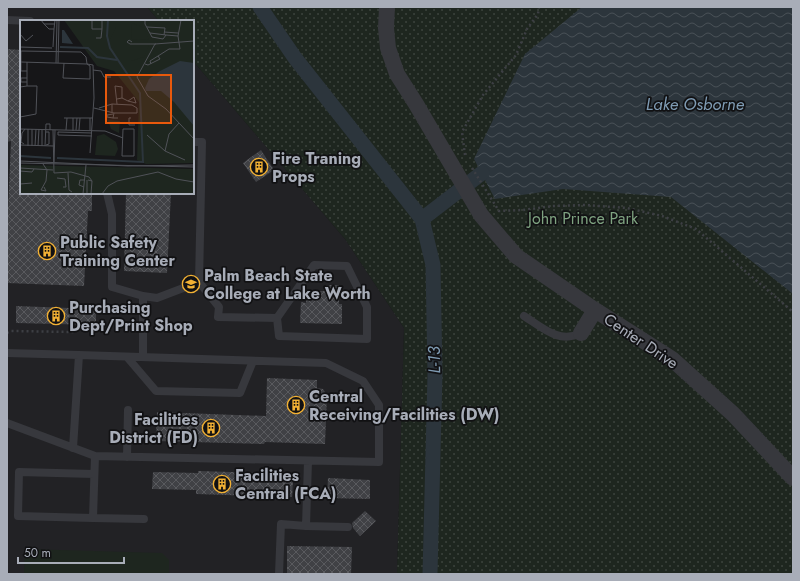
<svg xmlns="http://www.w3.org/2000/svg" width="800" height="581" font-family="Jost,sans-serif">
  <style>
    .built { fill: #222225 }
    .park { fill: url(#park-dots) }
    .pitch { fill: #1e261f }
    .water { fill: url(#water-waves) }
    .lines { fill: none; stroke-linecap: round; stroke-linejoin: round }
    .canal { stroke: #2c353c; stroke-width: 15 }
    .building { fill: url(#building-cross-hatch) }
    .path { stroke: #3d3f44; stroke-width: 2.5; stroke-dasharray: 2 3; stroke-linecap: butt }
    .service { stroke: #37383d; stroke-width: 8 }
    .minor { stroke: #37383d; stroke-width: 16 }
    .labels { text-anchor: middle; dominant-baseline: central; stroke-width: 3.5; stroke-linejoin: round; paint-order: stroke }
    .poi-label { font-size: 16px; font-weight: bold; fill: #a8adb8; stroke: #111113; text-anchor: start }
    .park-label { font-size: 16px; fill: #7fa381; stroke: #111113 }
    .street-label { font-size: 16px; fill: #a8adb8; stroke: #111113 }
    .water-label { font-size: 17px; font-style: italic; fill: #7f9bb3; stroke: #111113 }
    .inset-river { fill: none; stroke: #2c353c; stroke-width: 2 }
    .inset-road { fill: none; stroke: #505258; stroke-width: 1 }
    .view { fill: #e8590c; fill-opacity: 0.15; stroke: #e8590c; stroke-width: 2 }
    .inset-edge { fill: none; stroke: #a8adb8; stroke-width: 2 }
  </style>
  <defs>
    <pattern id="park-dots" width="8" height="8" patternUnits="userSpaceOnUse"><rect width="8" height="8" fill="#1e261f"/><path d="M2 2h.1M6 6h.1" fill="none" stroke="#3c433d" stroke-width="1.8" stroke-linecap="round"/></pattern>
    <pattern id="water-waves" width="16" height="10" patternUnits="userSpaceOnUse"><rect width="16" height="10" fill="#2c353c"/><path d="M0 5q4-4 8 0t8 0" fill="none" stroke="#485056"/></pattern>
    <pattern id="building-cross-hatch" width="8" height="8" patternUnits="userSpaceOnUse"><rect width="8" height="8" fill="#404145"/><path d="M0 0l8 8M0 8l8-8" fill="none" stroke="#595a5e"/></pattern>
  </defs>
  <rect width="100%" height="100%" fill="#161618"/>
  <!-- built -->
  <path class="built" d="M7,7H147L159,21H21V193H193V61L345,239L404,328L397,574H7Z"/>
  <!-- park -->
  <path class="park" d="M147,7H793V574H397L404,328L345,239L193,61V21H159Z"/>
  <!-- pitch -->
  <path class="pitch" d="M25,549L162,553L169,560V574H24Z"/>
  <!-- water -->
  <path class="water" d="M582,7H793V294L671,197L563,189L495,199L474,159L525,54Z"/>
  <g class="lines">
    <!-- canal -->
    <path class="canal" d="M260,7L295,58L422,219L433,265L435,374L430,574
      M422,219L482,173"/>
  </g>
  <!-- building -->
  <path class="building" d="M7,49L21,50V193H86V195L92,194V211H88L84,286L7,283V211H8L11,141L7,142Z
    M261,150L274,170L256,182L243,163Z
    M126,193H171L167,273L124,271Z
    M326,285H339V304H342V324L300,323L301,302L306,303L307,291H326Z
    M16,306L96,309V325L16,323Z
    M267,378L317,380V388L323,389L327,395L325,444L265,442L264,444L156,441L157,412L266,416Z
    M198,471L266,473V478L293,480L292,497L196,494V490L152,489L153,472L198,473Z
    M328,478L370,480V499L327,498Z
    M365,511L376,521L360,536L353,528L352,523Z
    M287,546L352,547L351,574H287Z"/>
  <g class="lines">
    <!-- path -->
    <path class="path" d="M465,155L462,132L483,95L516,55L527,29L538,14L539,7
      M472,168L499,211L523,210L553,206L585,205L627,208L662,216L696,229L793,312
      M7,333L11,331L74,332"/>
    <!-- service -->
    <path class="service" d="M7,20L30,21
      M107,193L112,214V287L143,296V357
      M199,282L219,307L218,317L277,318L314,265L347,266L367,307V339L279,336L277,318
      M143,296L157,298L199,282L202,142H193
      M524,316C543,328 559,344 581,333
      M7,353L79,355L73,448
      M79,355L326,363L363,381L379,405V462L95,456
      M127,357L156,391L240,393L253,361
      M7,423L95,456L93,518L144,519
      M127,457L128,410
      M308,461L306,526L348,527
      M93,518L18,516L19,472L94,474
      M279,574L281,524L306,526"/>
    <!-- minor -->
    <path class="minor" d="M387,7L386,28L388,48L397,74L416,104L481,215L516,256L595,310L672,359L733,414L793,478
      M581,333L595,310"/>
  </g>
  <!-- icons -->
  <defs>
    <symbol id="building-ring" viewBox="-11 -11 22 22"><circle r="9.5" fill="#111113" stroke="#f2b134" stroke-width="1.5"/><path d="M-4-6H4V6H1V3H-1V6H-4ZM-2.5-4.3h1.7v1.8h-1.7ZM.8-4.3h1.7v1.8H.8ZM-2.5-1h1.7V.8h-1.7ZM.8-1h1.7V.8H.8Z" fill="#f2b134"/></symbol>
    <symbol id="university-ring" viewBox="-11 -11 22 22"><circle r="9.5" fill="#111113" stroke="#f2b134" stroke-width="1.5"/><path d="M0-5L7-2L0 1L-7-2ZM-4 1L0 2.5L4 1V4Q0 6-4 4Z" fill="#f2b134"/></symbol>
  </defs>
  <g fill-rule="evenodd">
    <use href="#building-ring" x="249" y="157" width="20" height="20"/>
    <use href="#building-ring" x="37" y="241" width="20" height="20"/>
    <use href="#university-ring" x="181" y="274" width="20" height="20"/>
    <use href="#building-ring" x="46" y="306" width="20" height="20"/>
    <use href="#building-ring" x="286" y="395" width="20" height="20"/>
    <use href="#building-ring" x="201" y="418" width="20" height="20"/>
    <use href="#building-ring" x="212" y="474" width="20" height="20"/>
  </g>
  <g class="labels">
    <!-- poi labels -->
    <g class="poi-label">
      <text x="272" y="158">Fire Traning<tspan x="272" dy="18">Props</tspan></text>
      <text x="60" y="242">Public Safety<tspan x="60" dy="18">Training Center</tspan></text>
      <text x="204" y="275">Palm Beach State<tspan x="204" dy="18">College at Lake Worth</tspan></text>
      <text x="69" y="307">Purchasing<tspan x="69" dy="18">Dept/Print Shop</tspan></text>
      <text x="309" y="396">Central<tspan x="309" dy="18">Receiving/Facilities (DW)</tspan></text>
      <text x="198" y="419" text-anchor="end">Facilities<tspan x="198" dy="18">District (FD)</tspan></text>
      <text x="235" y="475">Facilities<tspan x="235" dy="18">Central (FCA)</tspan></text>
    </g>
    <!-- park labels -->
    <g class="park-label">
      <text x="583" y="218">John Prince Park</text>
    </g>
    <!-- street labels -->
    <g class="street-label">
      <text transform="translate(641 341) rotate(34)">Center Drive</text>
    </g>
    <!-- water labels -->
    <g class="water-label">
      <text x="695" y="104">Lake Osborne</text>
      <text transform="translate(434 360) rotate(-91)">L-13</text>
    </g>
  </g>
  <!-- overview -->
  <g transform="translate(20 20)">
    <rect width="174" height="174" fill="#161618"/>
    <path d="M44,0L174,1V143L126,144L117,140L119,82L94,51L77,46ZM0,145L174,149V174H0Z" fill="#1e261f"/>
    <path d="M104,3H108V19H90L96,7ZM112,3L124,8L129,20L111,19ZM111,25H129L124,37L111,41ZM88,100L100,101L99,113L91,109ZM84,114L96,122L98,129L95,136L75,135L77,116Z" fill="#1e261f"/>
    <path d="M42,10H44L53,24L42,23ZM160,41L174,43V106L154,82L141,71H126L125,68L129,59L140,51Z" fill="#2c353c"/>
    <path class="inset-river" d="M40,27L68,28L77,37L97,40M0,136L31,138M37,138L123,142L120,73L90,28L87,16L88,0"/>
    <path class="inset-road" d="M21,0L24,4H35M72,0V9H82V0M125,0V4L132,17L143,19L146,15L130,13M24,4L29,9H34L35,0M127,7L145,8L144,15M144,12L158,13M0,14L6,21L13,15M146,15L158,16M76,18H81L82,9M174,21L135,24L117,57L128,76L146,89L174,119M112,22L109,20L107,22L110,24H136M0,27L32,28M33,27L34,9M138,36L149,29H160L158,16L161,0M1,42V51H7M36,43L37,0M38,43L39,0M44,43L43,58L70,59M125,44L128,45L140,39L138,36L130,41L131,44M73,50L81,51L84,57H91M70,59V46L67,44L1,42V31L61,32L66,37L67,44L73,45L74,78L70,133M7,62H1V58H7M0,67L7,66V42M102,78L108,81L114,77L116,83L108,81M92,84L112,85L117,88V93H94M97,84L95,66L102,67V78L97,79M74,88L94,93L93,98H98M79,88L92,84V92M0,97L16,94L17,66H7M44,98H73M93,98L87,97V95L93,94M111,98H109V105H115M0,109L85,111L103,118M103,109H114V136H102ZM33,110L34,153L51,152L69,157L72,161M46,110L47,98M56,110L57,98M59,110L60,98M53,111V98M70,111V98M26,112H29V124L26,125M127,115L145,131L149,114L159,103M72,116L38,115V112L72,113M4,124L1,122L2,113L5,109M0,125L34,126M8,126V109M12,126V109M15,126L16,109M18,126L19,109M22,126V110M25,126L26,104H30V110M145,131L165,140M0,141L108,146L174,145M34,142L35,110M0,143L174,147M23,144L27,150L26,161L21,170L26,171L24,167M0,148L33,150M0,151L12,152L14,149M48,153L49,170L52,172M37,158L45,159L46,167H43M67,160V174M68,160L72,161L71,174M0,164L12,163M64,167L59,165L60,160H65M63,174L66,145M82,174L88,166L97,161L138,152L156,159L174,162"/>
    <path class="view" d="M86,55H151V103H86Z"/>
    <rect width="174" height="174" class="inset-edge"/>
  </g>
  <!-- border -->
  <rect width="800" height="581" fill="none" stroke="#a8adb8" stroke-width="16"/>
  <!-- scale -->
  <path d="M18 557v6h106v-6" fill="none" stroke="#a8adb8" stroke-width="2"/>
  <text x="24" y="557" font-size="12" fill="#a8adb8" stroke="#111113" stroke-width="3" paint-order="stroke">50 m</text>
</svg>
